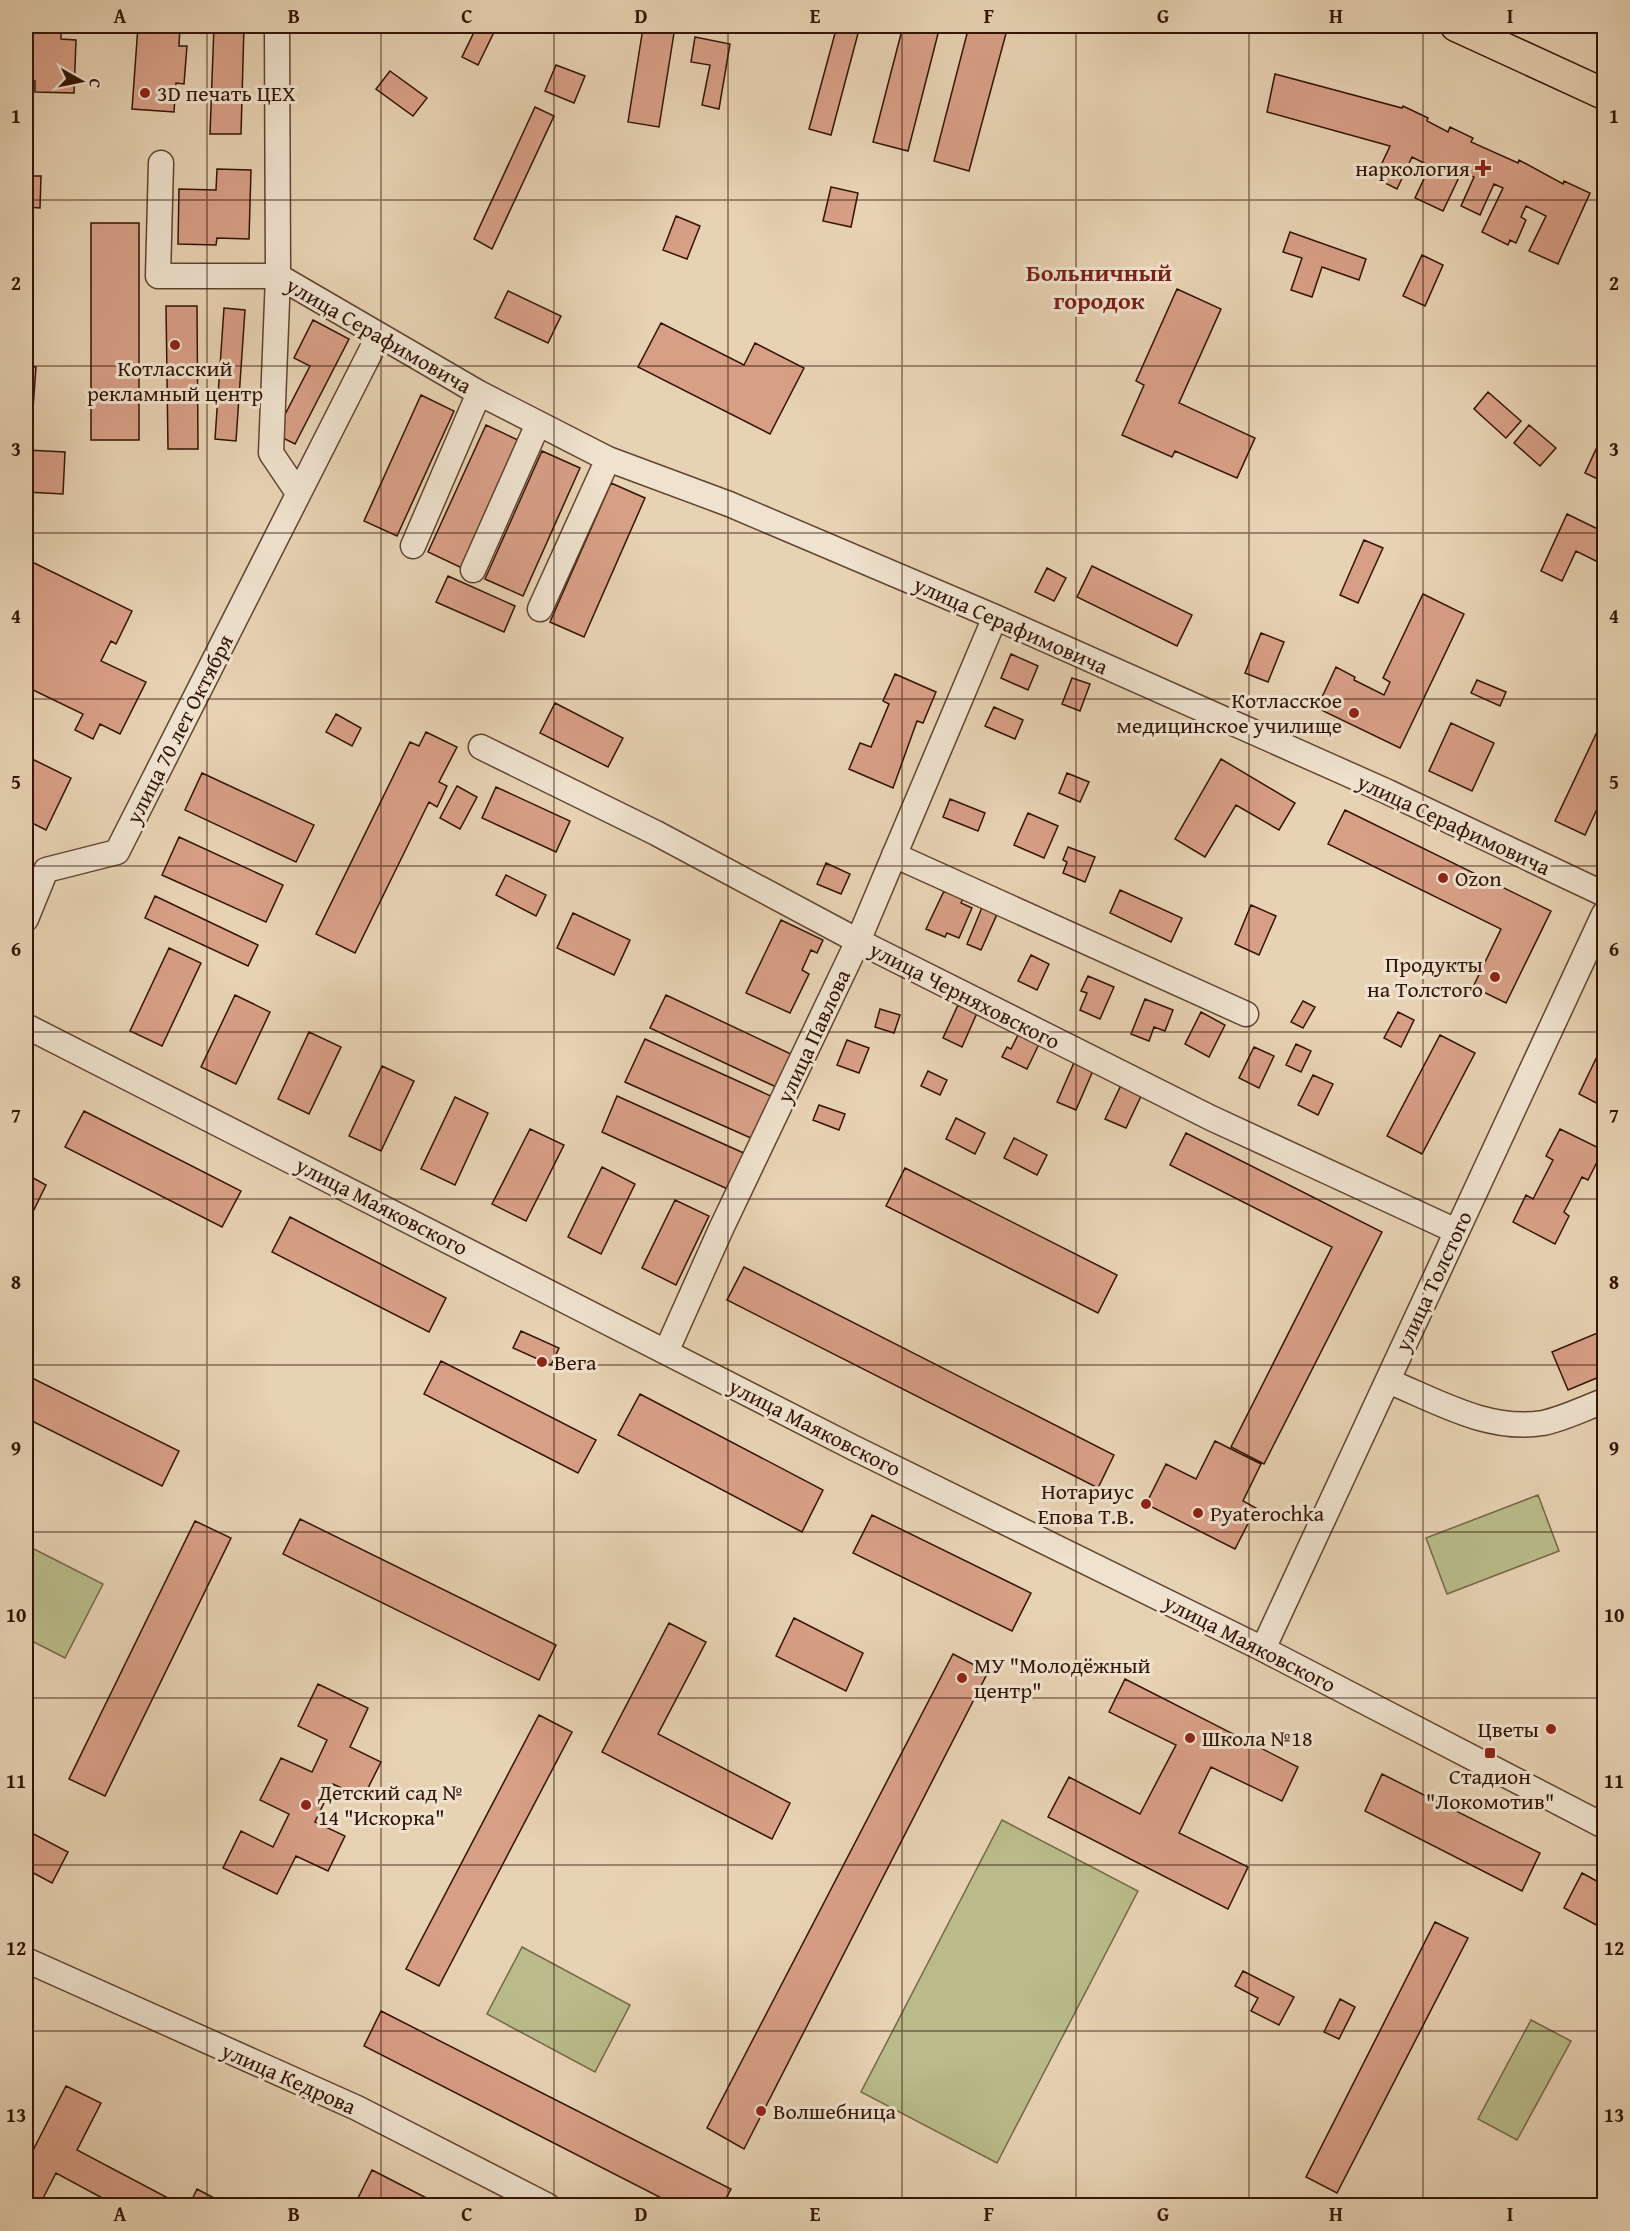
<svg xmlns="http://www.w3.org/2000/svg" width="1630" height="2231" font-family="'Gentium Book Plus',serif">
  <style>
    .green { fill: #b9bb8a; stroke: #766848; stroke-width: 1.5 }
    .building { fill: #d89f87; stroke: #331405; stroke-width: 1.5 }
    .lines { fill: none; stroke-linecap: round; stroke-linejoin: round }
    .minor-casing { stroke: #604430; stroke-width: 27 }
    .major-casing { stroke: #331405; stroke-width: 33 }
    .minor { stroke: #efe2ce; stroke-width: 24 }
    .major { stroke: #e7d2b3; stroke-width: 30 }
    .grid { fill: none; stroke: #331405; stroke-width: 1.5; stroke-opacity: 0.55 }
    .poi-dot { fill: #8f2418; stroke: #efe2ce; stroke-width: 2 }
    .labels { text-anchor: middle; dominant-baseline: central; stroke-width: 6; stroke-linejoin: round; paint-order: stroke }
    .poi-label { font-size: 22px; fill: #331405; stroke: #efe2ce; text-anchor: start }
    .street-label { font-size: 22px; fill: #331405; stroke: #efe2ce }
    .neighbourhood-label { font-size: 24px; font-weight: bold; fill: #7a1f14; stroke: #efe2ce }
    .neatline { fill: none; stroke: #331405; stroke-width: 2 }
    .grid-label { font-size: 20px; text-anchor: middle; font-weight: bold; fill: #331405 }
  </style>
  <rect width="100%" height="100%" fill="#e7d2b3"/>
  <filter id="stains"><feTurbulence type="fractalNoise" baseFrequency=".00333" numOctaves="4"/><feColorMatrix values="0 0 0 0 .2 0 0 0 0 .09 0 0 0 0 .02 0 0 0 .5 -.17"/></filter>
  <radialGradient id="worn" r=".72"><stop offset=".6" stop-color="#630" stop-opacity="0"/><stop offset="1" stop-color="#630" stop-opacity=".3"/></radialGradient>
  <!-- green -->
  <path class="green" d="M1538,1495L1559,1551L1447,1594L1426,1538Z
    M1604,1510V1591C1597,1563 1598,1538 1604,1510Z
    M26,1545L103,1584L65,1658L26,1638Z
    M1002,1820L1138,1891L997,2163L861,2092Z
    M522,1947L630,2005L595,2072L487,2014Z
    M1531,2020L1571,2041L1517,2140L1478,2119Z"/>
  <!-- building -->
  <path class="building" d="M26,26H61V39L76,40L74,93L35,92V81H26Z
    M138,26H180L179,46H187L184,84L176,83L174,112L132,109Z
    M214,26H244L241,134H210Z
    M477,26H497L478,65L462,57Z
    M837,26H860L831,135L809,129Z
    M903,26H940L908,151L873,142Z
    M969,26H1008L969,171L934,161Z
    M643,28L674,33L659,127L628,122Z
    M695,37L730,44L719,109L702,105L710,65L691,62Z
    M556,65L585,76L574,103L545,91Z
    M390,71L427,98L413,116L376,89Z
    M1275,74L1402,108L1403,106L1428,118L1427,121L1448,132L1450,127L1473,138L1471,142L1518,163L1519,160L1563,184L1564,181L1590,193L1558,264L1529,251L1546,216L1526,206L1521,217L1526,220L1516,243L1510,240L1508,245L1482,232L1503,188L1494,184L1480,215L1461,206L1474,177L1462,171L1443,211L1415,198L1430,166L1412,157L1397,189L1375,178L1390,146L1267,112Z
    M535,107L554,116L492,249L474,239Z
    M217,169L251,170L249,239L217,238L216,245L178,244L179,189L216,190Z
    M26,176H41L40,208L26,207Z
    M831,187L858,193L851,227L823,221Z
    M676,216L700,226L687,259L663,250Z
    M91,223H139V440H91Z
    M1290,232L1366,259L1359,280L1322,267L1312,297L1291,290L1302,258L1283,252Z
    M1422,255L1443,265L1425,306L1403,296Z
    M1177,289L1221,309L1179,403L1255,438L1237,478L1175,451L1172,457L1122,435L1144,385L1136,381Z
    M508,291L561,316L548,343L495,318Z
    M166,306H197L198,449H168Z
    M224,308L245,310L236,441L215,439Z
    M313,320L349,339L295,444L275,434L310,366L294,358Z
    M661,323L744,365L755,343L804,368L770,434L638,367Z
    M26,366L36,367L33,409H26Z
    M1488,392L1521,421L1506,438L1474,409Z
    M421,395L454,411L397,536L364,521Z
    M486,425L520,441L462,568L428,552Z
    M1529,425L1556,448L1540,466L1514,443Z
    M1597,447L1604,450V482L1585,473Z
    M26,450L65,452L63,494L26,492Z
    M542,451L580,468L523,596L485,579Z
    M611,483L645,498L584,637L550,622Z
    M1567,514L1604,532V565L1576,551L1562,581L1541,571Z
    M1364,540L1383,548L1358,603L1340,595Z
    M26,559L132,611L116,644L111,641L101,661L146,682L120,734L100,724L93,739L75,730L83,714L29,688L26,693V615L33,599L26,596Z
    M1092,566L1192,615L1177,646L1077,597Z
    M1047,568L1066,578L1054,601L1035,592Z
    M448,576L515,606L504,632L436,602Z
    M1423,594L1464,614L1400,748L1317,708L1336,667L1355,677L1354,680L1384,695L1390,682L1383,678Z
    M1261,633L1284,642L1268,682L1245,673Z
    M1011,654L1038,666L1028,690L1001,678Z
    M895,674L936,692L923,723L917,721L893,788L849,769L860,743L871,747L889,704L883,701Z
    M1072,678L1090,684L1080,711L1062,704Z
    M1477,680L1506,692L1500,706L1471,693Z
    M555,703L623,738L608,767L540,733Z
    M994,707L1023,720L1015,739L985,726Z
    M336,714L361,728L352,746L326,732Z
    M1451,723L1494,743L1472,791L1429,771Z
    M426,732L457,747L439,782L447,786L437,807L429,802L355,953L316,934L410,742L419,746Z
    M1596,734L1604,738V794L1585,835L1555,821Z
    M26,756L71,778L46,830L26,820Z
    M1221,759L1295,803L1279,830L1236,805L1205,857L1175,839Z
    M202,773L314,825L296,862L185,810Z
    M1067,773L1089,782L1080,802L1059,793Z
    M457,786L477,797L460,829L440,818Z
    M496,787L570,821L556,852L482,818Z
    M950,799L985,813L978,831L943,817Z
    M1345,810L1551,911L1506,1003L1473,987L1501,929L1328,844Z
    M1028,813L1058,826L1044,858L1014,845Z
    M179,837L283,885L266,922L162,875Z
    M1068,847L1095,857L1085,882L1063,873L1067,862L1063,860Z
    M826,863L850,874L841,894L817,884Z
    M506,875L546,895L536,916L496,895Z
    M1120,890L1182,918L1171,942L1110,913Z
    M944,891L963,899L961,903L972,908L959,938L947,933L945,937L926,929Z
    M155,896L258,945L248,966L145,918Z
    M983,905L998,912L981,950L967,944Z
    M1251,905L1276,916L1259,955L1235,944Z
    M573,913L630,940L614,975L557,948Z
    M781,920L823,940L817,953L811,950L802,970L809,974L790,1013L746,993Z
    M169,948L201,963L162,1046L130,1031Z
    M1031,955L1049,964L1037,990L1018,981Z
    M1088,976L1114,987L1100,1019L1080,1010L1087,993L1081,991Z
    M235,995L270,1012L236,1084L201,1067Z
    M666,995L791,1054L776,1087L650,1028Z
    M1145,999L1173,1010L1165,1031L1154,1027L1149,1041L1131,1034Z
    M1303,1001L1315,1007L1303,1028L1291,1022Z
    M958,1005L977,1013L962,1047L943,1038Z
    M880,1009L900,1015L894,1033L875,1027Z
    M1201,1012L1225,1025L1209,1057L1185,1044Z
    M1398,1012L1414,1020L1401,1047L1384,1038Z
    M1020,1031L1041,1040L1027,1069L1002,1057L1007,1047L1011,1049Z
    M309,1032L341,1047L309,1114L278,1099Z
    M1440,1035L1475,1053L1422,1154L1387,1136Z
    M645,1039L773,1097L753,1139L625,1082Z
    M847,1040L869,1048L859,1073L837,1065Z
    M1604,1042V1107L1579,1094Z
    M1296,1044L1311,1051L1301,1072L1286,1065Z
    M1254,1047L1274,1056L1259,1088L1239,1078Z
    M1076,1058L1095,1066L1076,1110L1057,1102Z
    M382,1066L414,1081L381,1151L349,1136Z
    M928,1071L947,1080L940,1095L921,1086Z
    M1313,1075L1333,1084L1318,1115L1298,1105Z
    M1122,1083L1143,1092L1126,1128L1105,1119Z
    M617,1096L748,1155L732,1191L602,1132Z
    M455,1097L488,1113L455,1185L421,1169Z
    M819,1105L845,1114L839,1130L813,1120Z
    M84,1111L241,1191L222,1227L65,1147Z
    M956,1118L985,1133L975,1154L946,1139Z
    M530,1129L564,1145L526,1221L492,1204Z
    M1560,1129L1603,1150L1588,1180L1582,1177L1564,1212L1569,1216L1555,1244L1513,1222L1526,1195L1533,1199L1553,1160L1546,1156Z
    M1186,1133L1382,1232L1264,1464L1231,1447L1332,1247L1170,1165Z
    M1014,1138L1047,1155L1037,1175L1004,1158Z
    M602,1167L635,1184L601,1254L568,1237Z
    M905,1168L1117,1275L1098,1313L886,1206Z
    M26,1174L46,1185L26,1226Z
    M675,1200L709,1216L676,1285L642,1268Z
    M290,1217L446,1298L429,1332L272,1252Z
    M744,1267L1114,1455L1098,1488L727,1300Z
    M521,1331L559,1348L551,1365L513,1348Z
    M1602,1331L1604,1375L1568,1390L1552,1352Z
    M441,1361L596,1440L578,1473L424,1394Z
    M26,1375L179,1451L162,1486L26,1418Z
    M640,1394L823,1490L802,1532L618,1435Z
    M1215,1441L1261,1464L1243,1501L1256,1508L1235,1549L1146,1504L1166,1464L1196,1479Z
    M872,1515L1031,1593L1012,1631L853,1553Z
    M300,1519L556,1645L539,1680L283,1554Z
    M195,1521L231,1538L105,1796L69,1779Z
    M794,1618L863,1653L846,1691L776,1656Z
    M669,1623L706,1642L658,1734L790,1803L772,1839L602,1752Z
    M953,1654L988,1672L744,2149L707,2128Z
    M1125,1679L1298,1767L1282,1801L1211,1767L1179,1833L1248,1867L1228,1909L1048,1817L1069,1777L1140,1814L1176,1745L1109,1712Z
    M318,1684L368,1708L350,1747L381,1762L363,1798L333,1784L315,1822L345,1836L328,1871L296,1856L277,1894L223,1868L241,1831L273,1847L289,1814L260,1800L281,1758L312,1772L327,1740L298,1726Z
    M539,1715L572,1732L439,1986L406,1969Z
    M1382,1774L1540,1853L1522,1891L1365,1811Z
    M26,1830L68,1852L52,1883L26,1869Z
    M1582,1873L1604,1885V1929L1564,1908Z
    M1435,1922L1468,1938L1337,2193L1306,2177Z
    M1243,1971L1294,1997L1279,2025L1251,2011L1258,1998L1235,1986Z
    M1340,1999L1355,2007L1339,2039L1324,2032Z
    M381,2011L731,2189L722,2206H677L364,2046Z
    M66,2086L101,2103L77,2150L183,2206H117L56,2173L39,2206H26V2164Z
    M372,2170L442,2206L355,2204Z
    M197,2189L229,2206H189Z"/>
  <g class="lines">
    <defs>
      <path id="minor" d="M277,26L278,276L271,453L298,493
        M161,163L158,276H278L479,393L608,459L729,504L995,617L1388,792L1604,894
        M413,546L479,393
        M473,570L538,424
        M540,609L608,459
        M481,747L656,833L858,941L1211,1118L1456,1231
        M894,855L1246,1014
        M26,919L46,870L117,852L378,337
        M26,1026L854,1448L1263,1649L1604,1826
        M666,1352L721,1229L858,941L995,617
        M1388,1381C1437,1401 1488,1432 1543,1423C1563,1419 1585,1408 1604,1401
        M1263,1649L1604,914
        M26,1960L357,2108L548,2206"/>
      <path id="major" d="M1456,26L1604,94"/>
    </defs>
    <!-- minor casing -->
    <use href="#minor" class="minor-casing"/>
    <!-- major casing -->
    <use href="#major" class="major-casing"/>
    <!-- minor -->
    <use href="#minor" class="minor"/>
    <!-- major -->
    <use href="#major" class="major"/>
  </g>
  <!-- grid -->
  <path class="grid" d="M207,26V2206M381,26V2206M554,26V2206M728,26V2206M902,26V2206M1076,26V2206M1249,26V2206M1423,26V2206M26,200H1604M26,366H1604M26,533H1604M26,699H1604M26,866H1604M26,1032H1604M26,1199H1604M26,1365H1604M26,1532H1604M26,1698H1604M26,1865H1604M26,2031H1604"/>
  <!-- markers -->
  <g class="poi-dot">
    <circle cx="145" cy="93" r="6"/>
    <path d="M1480 159h6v6h6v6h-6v6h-6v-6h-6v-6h6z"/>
    <circle cx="175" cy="345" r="6"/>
    <circle cx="1354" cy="713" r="6"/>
    <circle cx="1443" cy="878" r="6"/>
    <circle cx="1495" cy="977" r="6"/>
    <circle cx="542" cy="1362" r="6"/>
    <circle cx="1146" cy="1504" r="6"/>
    <circle cx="1198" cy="1513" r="6"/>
    <circle cx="962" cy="1678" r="6"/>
    <circle cx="1551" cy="1729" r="6"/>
    <circle cx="1190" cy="1738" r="6"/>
    <rect x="1484" y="1747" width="12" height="12" rx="3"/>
    <circle cx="306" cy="1805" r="6"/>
    <circle cx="761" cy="2111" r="6"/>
  </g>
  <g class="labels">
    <!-- poi labels -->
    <g class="poi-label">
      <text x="157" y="93">3D печать ЦЕХ</text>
      <text x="1470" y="168" text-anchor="end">наркология</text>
      <text x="175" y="368" text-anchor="middle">Котласский<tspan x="175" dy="25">рекламный центр</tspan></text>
      <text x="1342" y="700" text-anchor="end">Котласское<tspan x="1342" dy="25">медицинское училище</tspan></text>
      <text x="1455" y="878">Ozon</text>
      <text x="1483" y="964" text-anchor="end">Продукты<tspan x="1483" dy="25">на Толстого</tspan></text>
      <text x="554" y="1362">Вега</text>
      <text x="1134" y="1491" text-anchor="end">Нотариус<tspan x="1134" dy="25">Епова Т.В.</tspan></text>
      <text x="1210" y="1513">Pyaterochka</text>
      <text x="974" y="1665">МУ "Молодёжный<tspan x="974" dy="25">центр"</tspan></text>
      <text x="1539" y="1729" text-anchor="end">Цветы</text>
      <text x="1202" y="1738">Школа №18</text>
      <text x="1490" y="1776" text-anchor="middle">Стадион<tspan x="1490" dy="25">"Локомотив"</tspan></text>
      <text x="318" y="1792">Детский сад №<tspan x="318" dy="25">14 "Искорка"</tspan></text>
      <text x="773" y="2111">Волшебница</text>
    </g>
    <!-- street labels -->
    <g class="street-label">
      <text transform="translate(379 335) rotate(30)">улица Серафимовича</text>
      <text transform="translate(1011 625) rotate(24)">улица Серафимовича</text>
      <text transform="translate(179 729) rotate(-63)">улица 70 лет Октября</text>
      <text transform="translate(1454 824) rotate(25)">улица Серафимовича</text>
      <text transform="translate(965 995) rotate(27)">улица Черняховского</text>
      <text transform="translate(813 1036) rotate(-65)">улица Павлова</text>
      <text transform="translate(382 1206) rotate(27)">улица Маяковского</text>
      <text transform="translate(1433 1281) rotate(-65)">улица Толстого</text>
      <text transform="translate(815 1427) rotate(27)">улица Маяковского</text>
      <text transform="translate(1250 1643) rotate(27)">улица Маяковского</text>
      <text transform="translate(289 2078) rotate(24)">улица Кедрова</text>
    </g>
    <!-- neighbourhood labels -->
    <g class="neighbourhood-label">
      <text x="1099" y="272">Больничный<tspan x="1099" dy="28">городок</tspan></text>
    </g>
  </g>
  <!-- margin -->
  <rect width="1630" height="2231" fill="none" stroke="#e7d2b3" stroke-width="66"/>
  <!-- north arrow -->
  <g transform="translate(81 81) rotate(99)" stroke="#efe2ce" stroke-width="4.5" paint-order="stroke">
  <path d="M0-4.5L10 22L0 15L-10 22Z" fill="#331405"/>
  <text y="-9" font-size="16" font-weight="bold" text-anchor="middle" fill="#331405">С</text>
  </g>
  <rect x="33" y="33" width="1564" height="2165" class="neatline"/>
  <g class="grid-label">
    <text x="120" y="23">A</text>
    <text x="294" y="23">B</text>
    <text x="467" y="23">C</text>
    <text x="641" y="23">D</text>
    <text x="815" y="23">E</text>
    <text x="989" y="23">F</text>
    <text x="1163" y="23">G</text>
    <text x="1336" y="23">H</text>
    <text x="1510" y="23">I</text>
    <text x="16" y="123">1</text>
    <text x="1614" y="123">1</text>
    <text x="16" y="290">2</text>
    <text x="1614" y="290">2</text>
    <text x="16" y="456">3</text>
    <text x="1614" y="456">3</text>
    <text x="16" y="623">4</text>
    <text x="1614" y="623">4</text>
    <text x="16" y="789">5</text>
    <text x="1614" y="789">5</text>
    <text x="16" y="956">6</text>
    <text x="1614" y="956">6</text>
    <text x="16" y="1122">7</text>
    <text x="1614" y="1122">7</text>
    <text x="16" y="1289">8</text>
    <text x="1614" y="1289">8</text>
    <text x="16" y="1455">9</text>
    <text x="1614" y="1455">9</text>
    <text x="16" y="1622">10</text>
    <text x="1614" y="1622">10</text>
    <text x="16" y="1788">11</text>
    <text x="1614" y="1788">11</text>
    <text x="16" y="1955">12</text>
    <text x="1614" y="1955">12</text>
    <text x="16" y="2122">13</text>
    <text x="1614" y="2122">13</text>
    <text x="120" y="2221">A</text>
    <text x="294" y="2221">B</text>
    <text x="467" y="2221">C</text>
    <text x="641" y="2221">D</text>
    <text x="815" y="2221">E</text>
    <text x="989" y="2221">F</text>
    <text x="1163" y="2221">G</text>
    <text x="1336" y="2221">H</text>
    <text x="1510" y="2221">I</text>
  </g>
  <rect width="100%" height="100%" filter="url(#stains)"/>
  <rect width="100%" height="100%" fill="url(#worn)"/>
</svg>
